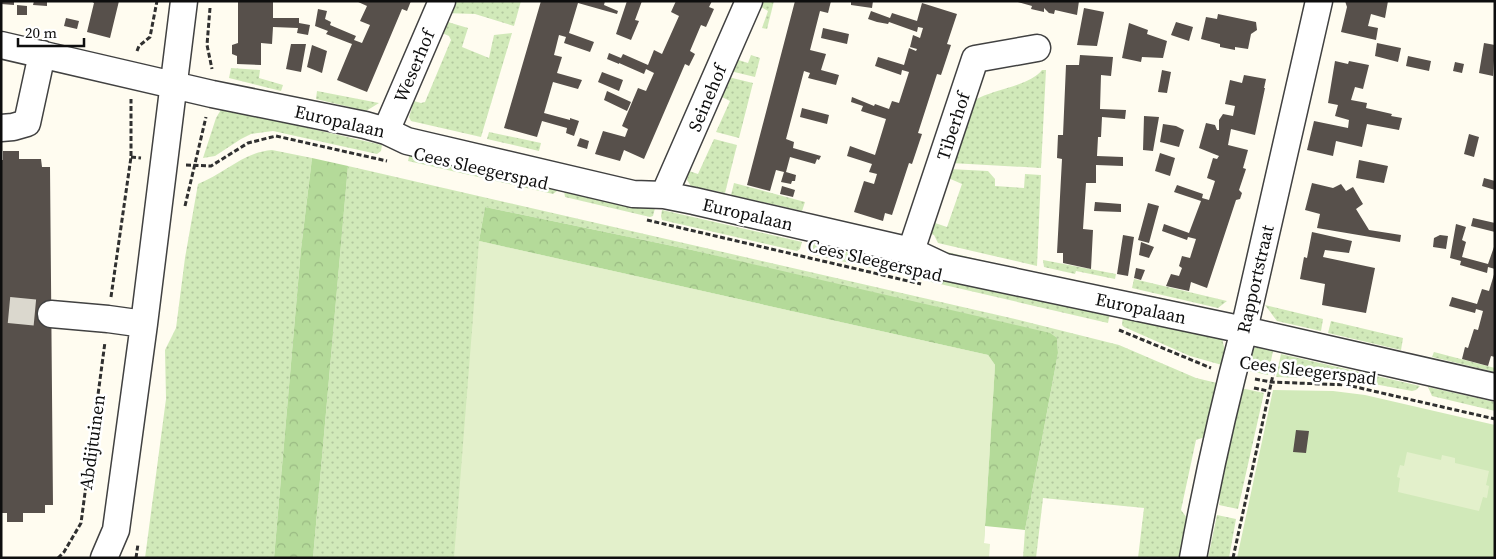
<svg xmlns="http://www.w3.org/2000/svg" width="1496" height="559" font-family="'Source Serif 4',serif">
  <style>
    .grass { fill: url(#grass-dots) }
    .forest { fill: url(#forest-crowns) }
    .park { fill: #d1e9b9 }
    .pitch { fill: #e3f0cb }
    .building { fill: #57504b }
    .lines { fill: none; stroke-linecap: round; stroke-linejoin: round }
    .minor-tunnel { stroke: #dbd8ce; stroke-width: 26; stroke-dasharray: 26 13; stroke-linecap: butt }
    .minor-casing { stroke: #414141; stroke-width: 29 }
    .path { stroke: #303030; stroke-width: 3; stroke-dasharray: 5 2.5; stroke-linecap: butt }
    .minor { stroke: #fff; stroke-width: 26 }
    .labels { text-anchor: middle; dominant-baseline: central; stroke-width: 5; stroke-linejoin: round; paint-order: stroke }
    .street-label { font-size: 18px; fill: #0e0e0e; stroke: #fff }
  </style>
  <defs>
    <pattern id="grass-dots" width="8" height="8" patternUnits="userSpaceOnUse" patternTransform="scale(1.25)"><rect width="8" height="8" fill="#d1e9b9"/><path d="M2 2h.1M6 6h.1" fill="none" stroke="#b2c79e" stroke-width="1.8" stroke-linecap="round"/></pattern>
    <pattern id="forest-crowns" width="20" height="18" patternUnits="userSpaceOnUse" patternTransform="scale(1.25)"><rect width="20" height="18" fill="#b4da99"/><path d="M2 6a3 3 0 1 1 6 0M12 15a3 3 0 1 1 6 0" fill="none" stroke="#9aba83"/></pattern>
  </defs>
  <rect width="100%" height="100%" fill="#fffcf0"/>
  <!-- grass -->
  <path class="grass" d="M449,1H521L514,26L475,14L444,13Z
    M755,1H774L767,29L762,28L768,11L754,3Z
    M441,20L468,28L462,47L489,58L494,35L512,33L481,137L411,121L409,117L412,108L406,105L410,100L421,103L425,102L451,40L449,36L438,31Z
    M751,55L760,58L755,77L726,70L732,58L748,63Z
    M231,68L260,70L259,78L283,85L281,91L229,78Z
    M1042,70H1046L1041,168L951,163L975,100C993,89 1030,86 1042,70Z
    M724,76L753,83L739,138L716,132L730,101L716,94Z
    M317,91L379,103L366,111L316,99Z
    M222,108L382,145L381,151L377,154L273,131L251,134L241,139L215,156L203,158L216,118Z
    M489,132L541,143L539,151L487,139Z
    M714,139L737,145L725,193L691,186L687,180L689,171L698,174Z
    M272,150L312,158L301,249L274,558H145L166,399L165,350L176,328L185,258L198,184C224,174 244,152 272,150Z
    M410,153L558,186L557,191L553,194L408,161Z
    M348,166L1015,319L1119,345L1196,378L1217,383L1205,437L1196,440L1181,510L1187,518L1180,558H1138L1144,508L1043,498L1036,558H1023L1025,530L1058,353L1057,339L692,250L485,207L479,241L988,355L995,365L984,543L886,558H313Z
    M949,169L988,171L995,179V186L1024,188L1025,174L1041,175L1037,266L938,243L934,235L928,233L932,222L947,227L962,184L946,177Z
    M734,183L805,202L802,211L731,195Z
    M565,187L655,208L653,216L650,217L565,197L564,191Z
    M662,210L802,242L800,249L797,251L662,220L661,216Z
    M809,243L905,266L904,271L901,274H897L811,254L808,249Z
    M930,248L1032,272L1024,277L941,258Z
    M1043,260L1116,274L1115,279L1076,271L1075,274L1044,267Z
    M912,268L1110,313L1108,323L914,278L911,275Z
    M1134,279L1227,301L1218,308L1132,288Z
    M1265,305L1323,319L1321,331L1277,321Z
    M1123,316L1222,338L1225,351L1222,365L1190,356L1124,327L1122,325Z
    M1331,321L1403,338L1401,350L1328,333Z
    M1265,343L1264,349L1273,351L1268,375L1245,370C1249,358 1250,346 1265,343Z
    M1434,352L1495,368V372L1432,357Z
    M1281,354L1420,386L1416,390L1412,391L1347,379L1276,377Z
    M1428,387L1495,402V411L1432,396Z
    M1241,388L1264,393L1238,509L1219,505L1220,501L1217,492Z
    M1217,515L1236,519L1229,558H1208Z"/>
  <!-- forest -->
  <path class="forest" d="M312,158L348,166L313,558H274L301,249Z
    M485,207L692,250L1050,333L1057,338L1058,353L1025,530L985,526L995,365L988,355L479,241Z"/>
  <!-- park -->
  <path class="park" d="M1273,390L1333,391L1365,395L1495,425V558H1237Z"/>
  <!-- pitch -->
  <path class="pitch" d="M479,241L988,355L995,365L984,543L990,544L989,558H454Z
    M1407,452L1441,460L1442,455L1455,458V463L1489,471L1486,485L1489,486L1487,498L1483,497L1479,511L1398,492L1400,478L1397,477L1400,465L1404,466Z"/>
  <!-- building -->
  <path class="building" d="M1,1H14V5L1,4Z
    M34,1H47V6L33,5Z
    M91,1H119L110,38L87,32L94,3Z
    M238,1H273V18H299V23L310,25L308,35L297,33L298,28L273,27L272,44L261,43V65L237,64V56L232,54V45L238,43Z
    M356,1H411L407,11L402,9L367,92L337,80L352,44L326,34L328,31L315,26L318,9L327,11L325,19L331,22L330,25L356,36L354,40L362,43L370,25L360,21L367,6Z
    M541,1H605L604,5L618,11L617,14L578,3L569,33L594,42L590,52L564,43L566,37L559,35L554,55L562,57L557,73L582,80L578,89L553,82L544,113L570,120V118L579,121L574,136L566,133L567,128L542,121L537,137L504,128Z
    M627,1H642L635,20L639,21L631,40L616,34Z
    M676,1H712L709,7L714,9L706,27L701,25L690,51L695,54L689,66L685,64L644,159L624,150L620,161L595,154L603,131L625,137L628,129L622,126L638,88L646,91L654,73L646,69L644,74L619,63V64L607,59L609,53L621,58L623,54L648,65L654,50L662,54L679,16L671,12Z
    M795,1H831L828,13L820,11L810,50L826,54L821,70L839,75L836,85L808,78L810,73L804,71L786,139L794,142L793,148L821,156L819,160L817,159L815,164L790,157L786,172L796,175L795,181H792L791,184L781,182L784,172L776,170L770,191L747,185Z
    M851,1H873L872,8L851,5Z
    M1014,1H1079L1077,15L1055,10L1054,14L1049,13L1044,8V12L1031,9L1032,6Z
    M1345,1H1388L1385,18L1371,14L1368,26L1378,28L1376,40L1341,32L1347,7Z
    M922,3L957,14L947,44L951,45L941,75L937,74L918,133L922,134L912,164L909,163L892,215L885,213L883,221L854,212L864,181L874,184L877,174L869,172L872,164L847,156L850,146L875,155L886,119L861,111L863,106L851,102L852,97L874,106L875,104L889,109L892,101L899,103L909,72L902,70L901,75L875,66L878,57L904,65L909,48L916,51L917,49L910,47L913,35L920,38L923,28L918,27L917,32L889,22L888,24L877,22L868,19L871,11L890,18L892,13L917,21Z
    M17,5L27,6V15H17Z
    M1084,8L1104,12L1097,46L1077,45Z
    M1218,14L1256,22L1257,30L1251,34L1248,49L1235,47V50L1220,47V44L1201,39L1206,17L1217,19Z
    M66,18L79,21L77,29L64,26Z
    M1176,22L1193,27L1189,41L1171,35Z
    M1129,23L1148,30L1147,34L1167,41L1163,58L1142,57L1141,62L1122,58Z
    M823,28L849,34L847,44L821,38Z
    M1377,43L1401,48L1398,62L1375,56Z
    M1484,43L1495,45L1493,76L1479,73Z
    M291,44H306L301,72L286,69Z
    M312,45L327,51L322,73L307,67Z
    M1080,55L1113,57L1111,76L1101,75L1100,109L1126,110L1125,119L1102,117L1101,137H1098L1097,156L1123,157V166L1096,165V183H1086L1083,229L1093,230L1091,269L1063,263V253H1057L1062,159L1057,158L1058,135H1063L1066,65H1079Z
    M1408,56L1431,61L1429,71L1406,66Z
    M1335,61L1348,64L1349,61L1369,65L1363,89L1355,87L1351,100L1367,103L1366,108L1392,114L1391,116L1402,118L1399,130L1367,124L1362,147L1336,141L1333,156L1307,150L1314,121L1348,128L1349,120L1335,116L1338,105L1328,103Z
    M1455,62L1464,64L1462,73L1453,71Z
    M1162,70L1171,72L1167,93L1158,92Z
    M602,72L623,80L619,91L598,82Z
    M1244,75L1266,79L1264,88H1265L1255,135L1231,129L1228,145L1248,150L1243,168L1246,169L1239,190L1242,193L1240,199L1236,200L1207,288L1191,282L1189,291L1166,286L1171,274L1179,276L1182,268L1179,266L1182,256L1190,258L1196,239L1188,237L1187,240L1162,231L1164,224L1189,233L1201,201L1174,192L1177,185L1203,194L1202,198L1209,200L1215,181L1207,178L1213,158L1217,159L1219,156L1199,148L1206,123L1215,125L1217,130H1219V120L1223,114L1233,116L1235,106L1225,104L1230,80L1242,83Z
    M607,91L631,102L627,111L604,100Z
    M802,108L829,115L827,124L800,117Z
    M1144,116L1159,117L1153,151L1143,150Z
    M1163,124L1176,126L1184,130L1179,147L1160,142Z
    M1469,134L1479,137L1474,157L1464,154Z
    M580,138L589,141L587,149L577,146Z
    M3,151H19V159H41L42,167H50L53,505H45V513H23V522H7V513H1V160H3Z
    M1160,153L1175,158L1170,176L1155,171Z
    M1359,160L1388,166L1384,183L1356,178Z
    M1484,178L1495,181V190L1482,186Z
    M1312,183L1333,188L1341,184L1346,191L1353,187L1363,204L1356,209L1369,230L1401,235L1400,242L1317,228L1320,214L1305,210Z
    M782,186L795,190L793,197L780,194Z
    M1095,202L1121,204V212L1094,211Z
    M1148,203L1159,206L1149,243L1138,240Z
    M1473,218L1495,223V232L1471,226Z
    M1456,224L1466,227L1462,240L1466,242L1462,257L1488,264L1495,244V269L1488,267L1487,273L1460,265L1461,261L1450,258Z
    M1312,232L1352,241L1349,253L1325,250L1323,257L1375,268L1366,313L1322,305L1325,284L1300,279L1304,257L1307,258Z
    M1123,235L1134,237L1128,276L1117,274Z
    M1440,235L1448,236L1446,249L1433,247L1434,238Z
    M1141,242L1154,247L1149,258L1139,255Z
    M1136,268L1145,270L1141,280L1134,278Z
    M1495,271V357L1491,356L1488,366L1462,359L1465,347L1468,348L1474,329L1478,330L1483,311L1476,309L1475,313L1449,306L1452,297L1477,304L1482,289L1489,291Z
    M1296,430L1309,431L1306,453L1293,452Z"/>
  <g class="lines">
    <!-- minor-tunnel -->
    <path class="minor-tunnel" d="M9,310L51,314"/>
    <defs>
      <path id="minor" d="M1,45L212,94L365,125L386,131L407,141L633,194L664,195L694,201L911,251L945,267L1244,330L1495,387
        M1,128L13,127L27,123L42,54
        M386,131L442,1
        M664,195L749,1
        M911,251L975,59L1037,48
        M51,314L108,319L144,324
        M104,558L116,530L144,324L184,1
        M1193,558C1207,481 1224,405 1244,330L1319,1"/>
    </defs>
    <!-- minor casing -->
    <use href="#minor" class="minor-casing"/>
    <!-- path -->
    <path class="path" d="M210,8L207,45L212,69
      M137,51L139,46L150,37L157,1
      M131,157L141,158
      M186,165L211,166L248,143L276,136L387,161
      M185,206L206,117
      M647,220L921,284
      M111,297L131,157V99
      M1119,330L1211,368
      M1255,379L1271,382L1347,385L1495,419
      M1254,388L1268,391
      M58,558L64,552L81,523L105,342
      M136,558L138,544
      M1233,558L1276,361"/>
    <!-- minor -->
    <use href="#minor" class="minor"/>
  </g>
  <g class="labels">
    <!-- street labels -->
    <g class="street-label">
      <text transform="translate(414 66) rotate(-67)">Weserhof</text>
      <text transform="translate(707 98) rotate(-67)">Seinehof</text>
      <text transform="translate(340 121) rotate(13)">Europalaan</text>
      <text transform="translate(953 126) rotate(-72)">Tiberhof</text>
      <text transform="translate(481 168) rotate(13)">Cees Sleegerspad</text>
      <text transform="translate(748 214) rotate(13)">Europalaan</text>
      <text transform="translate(875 260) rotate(13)">Cees Sleegerspad</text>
      <text transform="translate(1255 279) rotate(-77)">Rapportstraat</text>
      <text transform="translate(1141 308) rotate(12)">Europalaan</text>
      <text transform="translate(1308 370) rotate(7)">Cees Sleegerspad</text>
      <text transform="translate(92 442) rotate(-82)">Abdijtuinen</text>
    </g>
  </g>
  <!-- border -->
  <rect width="1496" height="559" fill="none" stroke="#0e0e0e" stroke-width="5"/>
  <!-- scale -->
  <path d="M18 38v8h66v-8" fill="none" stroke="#0e0e0e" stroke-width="2.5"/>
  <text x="25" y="38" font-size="15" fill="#0e0e0e" stroke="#ffffff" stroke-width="4" paint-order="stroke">20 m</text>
</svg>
